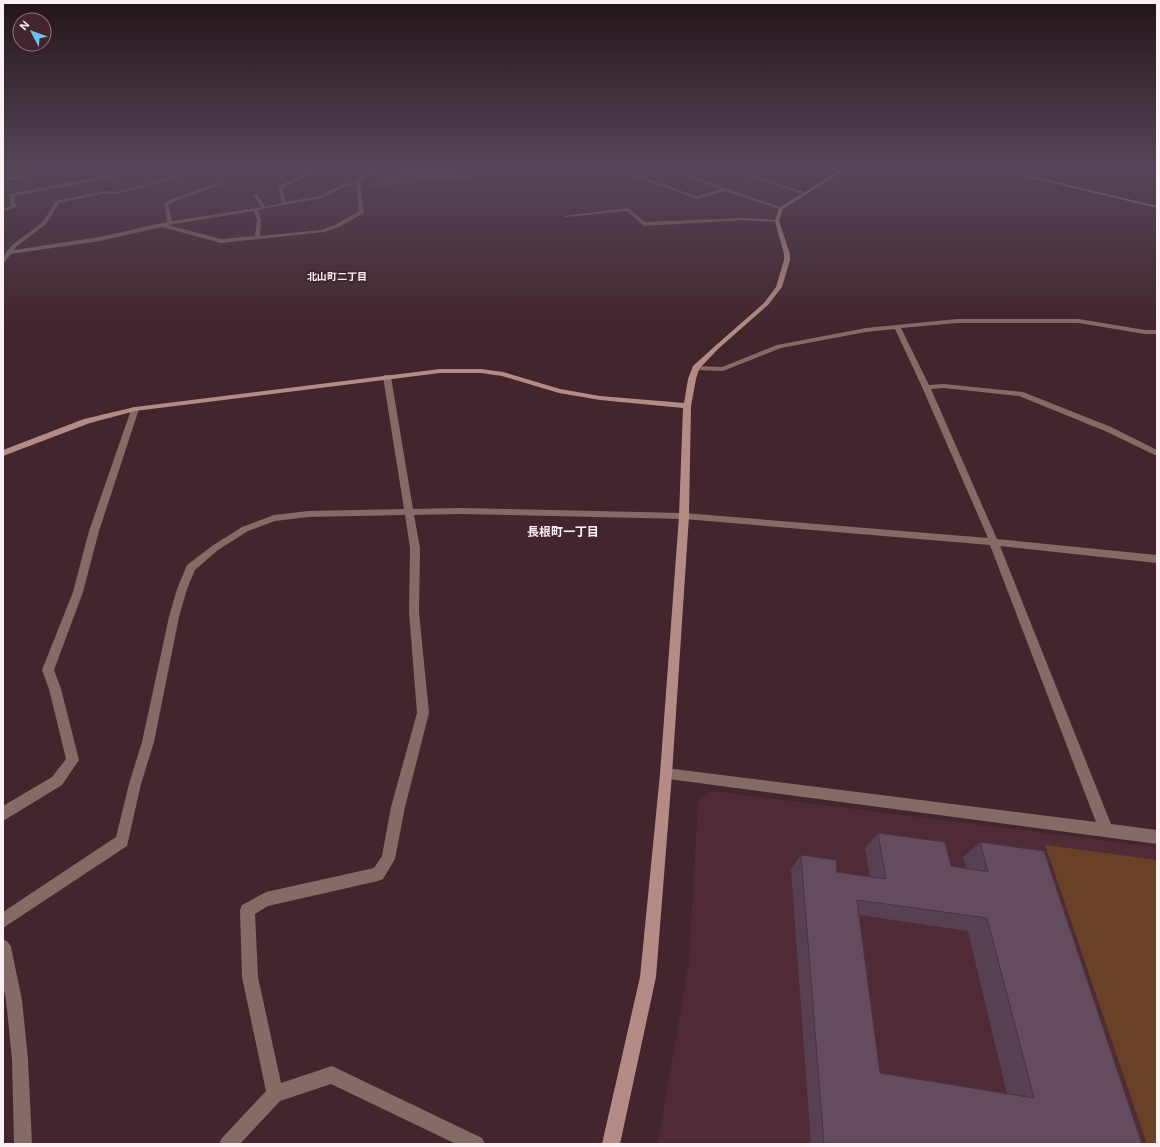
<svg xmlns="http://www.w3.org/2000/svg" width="1160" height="1147" font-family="'DM Sans','Noto Sans JP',sans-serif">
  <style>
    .built { fill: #502b35 }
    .green { fill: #684126 }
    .water { fill: #543b64 }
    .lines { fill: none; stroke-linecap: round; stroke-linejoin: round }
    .lane { fill: #846b66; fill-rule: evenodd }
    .street { fill: #846b66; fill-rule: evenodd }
    .secondary { fill: #b48c85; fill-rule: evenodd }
    .wall { fill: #574051; fill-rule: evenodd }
    .building { fill: #654b5e; stroke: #473442; fill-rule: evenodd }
    .labels { text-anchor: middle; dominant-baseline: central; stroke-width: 3.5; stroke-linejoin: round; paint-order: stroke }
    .far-neighbourhood-label { font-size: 10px; font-weight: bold; fill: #fef1f4; stroke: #42252d }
    .neighbourhood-label { font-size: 12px; font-weight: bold; fill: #fef1f4; stroke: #42252d }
  </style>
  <rect width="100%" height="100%" fill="#42252d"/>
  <!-- built -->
  <path class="built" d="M457,169H540L536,171L482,177Z
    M713,791L1157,847V1144H658L689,962L698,800Z"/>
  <!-- green -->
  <path class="green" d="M1045,845L1157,860V1144H1147Z"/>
  <!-- water -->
  <path class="water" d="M398,169H453L478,177L368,187Z"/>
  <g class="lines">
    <!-- lane -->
    <path class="lane" d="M316,169H321L282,188L286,202L319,196L343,184L358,182L360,183L346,186L322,198L256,210L254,209L282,203L278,186Z
      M218,183L222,184L173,202L168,205L173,224L168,225L164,204L169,200Z"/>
    <!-- street -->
    <path class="street" d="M66,169H73L3,181V179Z
      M77,169C86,168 95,176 105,176C119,175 134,167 149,169L105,179L14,196L16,207L3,211V209L11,206L9,194L98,177Z
      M201,169H206L117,194L106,193L59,203L46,224L17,246L14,250L100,237L166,222L256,208L258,209L261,220L260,236L321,230L335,225L359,211L356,183C359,176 373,168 381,169L362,180L360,183L364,213L339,227L324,232L221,243L162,227L100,241L11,254L3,264C3,244 29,236 42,222C47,217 51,208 55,201L106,191L117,192ZM254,211L257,220L255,236L221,239L168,225Z
      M614,169H619L697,196L721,189L664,169H669L783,208L779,209L725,191L697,199Z
      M725,169H730L807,193L803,194Z
      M792,169H797L830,178L828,179Z
      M253,194H257L266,208H262Z
      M628,208L645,222L743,218L777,220L779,221L777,222L743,220L644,226L627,211L566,217L564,216Z
      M957,319H1079L1145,330H1157V334H1145L1079,323H957L901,328L929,385L944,384L1023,392L1111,427L1157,450V456L1105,431L1019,396L944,388L931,389L997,539L1157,555V563L1000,546L1111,824L1157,830V844L661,778L660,774L661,770L666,768L1096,822L990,545L684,519L460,514L414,515L420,548L419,612L429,713L405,807L395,859L383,879L378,881L268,906L255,914L258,977L281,1083L332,1066L482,1138L485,1144H456L331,1084L280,1101L240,1144H219L222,1138L266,1091L242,977L240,910L242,905L266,892L374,868L382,856L391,807L417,713L409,612L410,548L405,515L308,517L275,521L248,531L218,550L195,570L187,589L179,617L154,742L141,784L127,846L3,928V912L116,837L129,784L142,742L169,617L177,589L187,565L212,546L242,527L274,515L308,511L404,509L383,377L384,375H390L391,377L413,509L460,508L684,513L988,538L922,387L895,329L866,332L781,348L723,371L696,370L692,368L696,366L722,367L777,345L866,328Z
      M132,407H138L139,409L99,531L83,592L54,670L61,689L79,760L62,785L3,821V806L52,777L66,759L49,689L42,670L73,592L89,531Z
      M3,939L8,942L11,947L22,1000L28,1059L32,1144H14L12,1059L6,1000L3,985Z"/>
    <!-- secondary -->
    <path class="secondary" d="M842,169H846L783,209L779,221L790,254V260L782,287L768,305L718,349L699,369L696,379L691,406L689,516L672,774L656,977L620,1144H602L640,977L660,774L679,516L683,408L600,400L559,393L502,376L481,373H440L135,411L90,423L3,456V450L84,419L135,407L440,369H481L503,372L560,389L600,396L684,403L688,379L693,366L714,347L764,303L776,287L784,260V254L775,221L779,208Z
      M995,169H1001L1157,206V208Z"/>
  </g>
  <!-- wall -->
  <path class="wall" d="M878,833L951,866L966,869L963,857L980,842L1142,1144H811L791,869L801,855L837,872L870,877L865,848ZM859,915L968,931L1007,1094L880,1073Z"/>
  <!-- building -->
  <path class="building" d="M878,833L945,842L951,866L988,872L980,842L1044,851L1142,1144H824L801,855L836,860L837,872L886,879ZM857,900L987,918L1034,1098L880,1073Z"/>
  <!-- sky -->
  <linearGradient id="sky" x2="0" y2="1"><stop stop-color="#241419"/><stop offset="0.51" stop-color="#544657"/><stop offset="1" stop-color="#544657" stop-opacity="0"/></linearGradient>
  <rect width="1160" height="329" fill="url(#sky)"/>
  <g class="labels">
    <!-- far-neighbourhood labels -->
    <g class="far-neighbourhood-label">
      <text x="337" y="276">北山町二丁目</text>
    </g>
    <!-- neighbourhood labels -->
    <g class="neighbourhood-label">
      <text x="563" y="532">長根町一丁目</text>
    </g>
  </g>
  <!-- border -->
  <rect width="1160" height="1147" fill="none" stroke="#fef1f4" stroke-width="8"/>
  <!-- north arrow -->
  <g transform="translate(32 32) rotate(311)"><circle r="19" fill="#42252d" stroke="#8d777d"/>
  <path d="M0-3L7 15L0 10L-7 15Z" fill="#6cc3f2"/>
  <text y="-6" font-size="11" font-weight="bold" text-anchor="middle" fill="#fef1f4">N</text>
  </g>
</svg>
